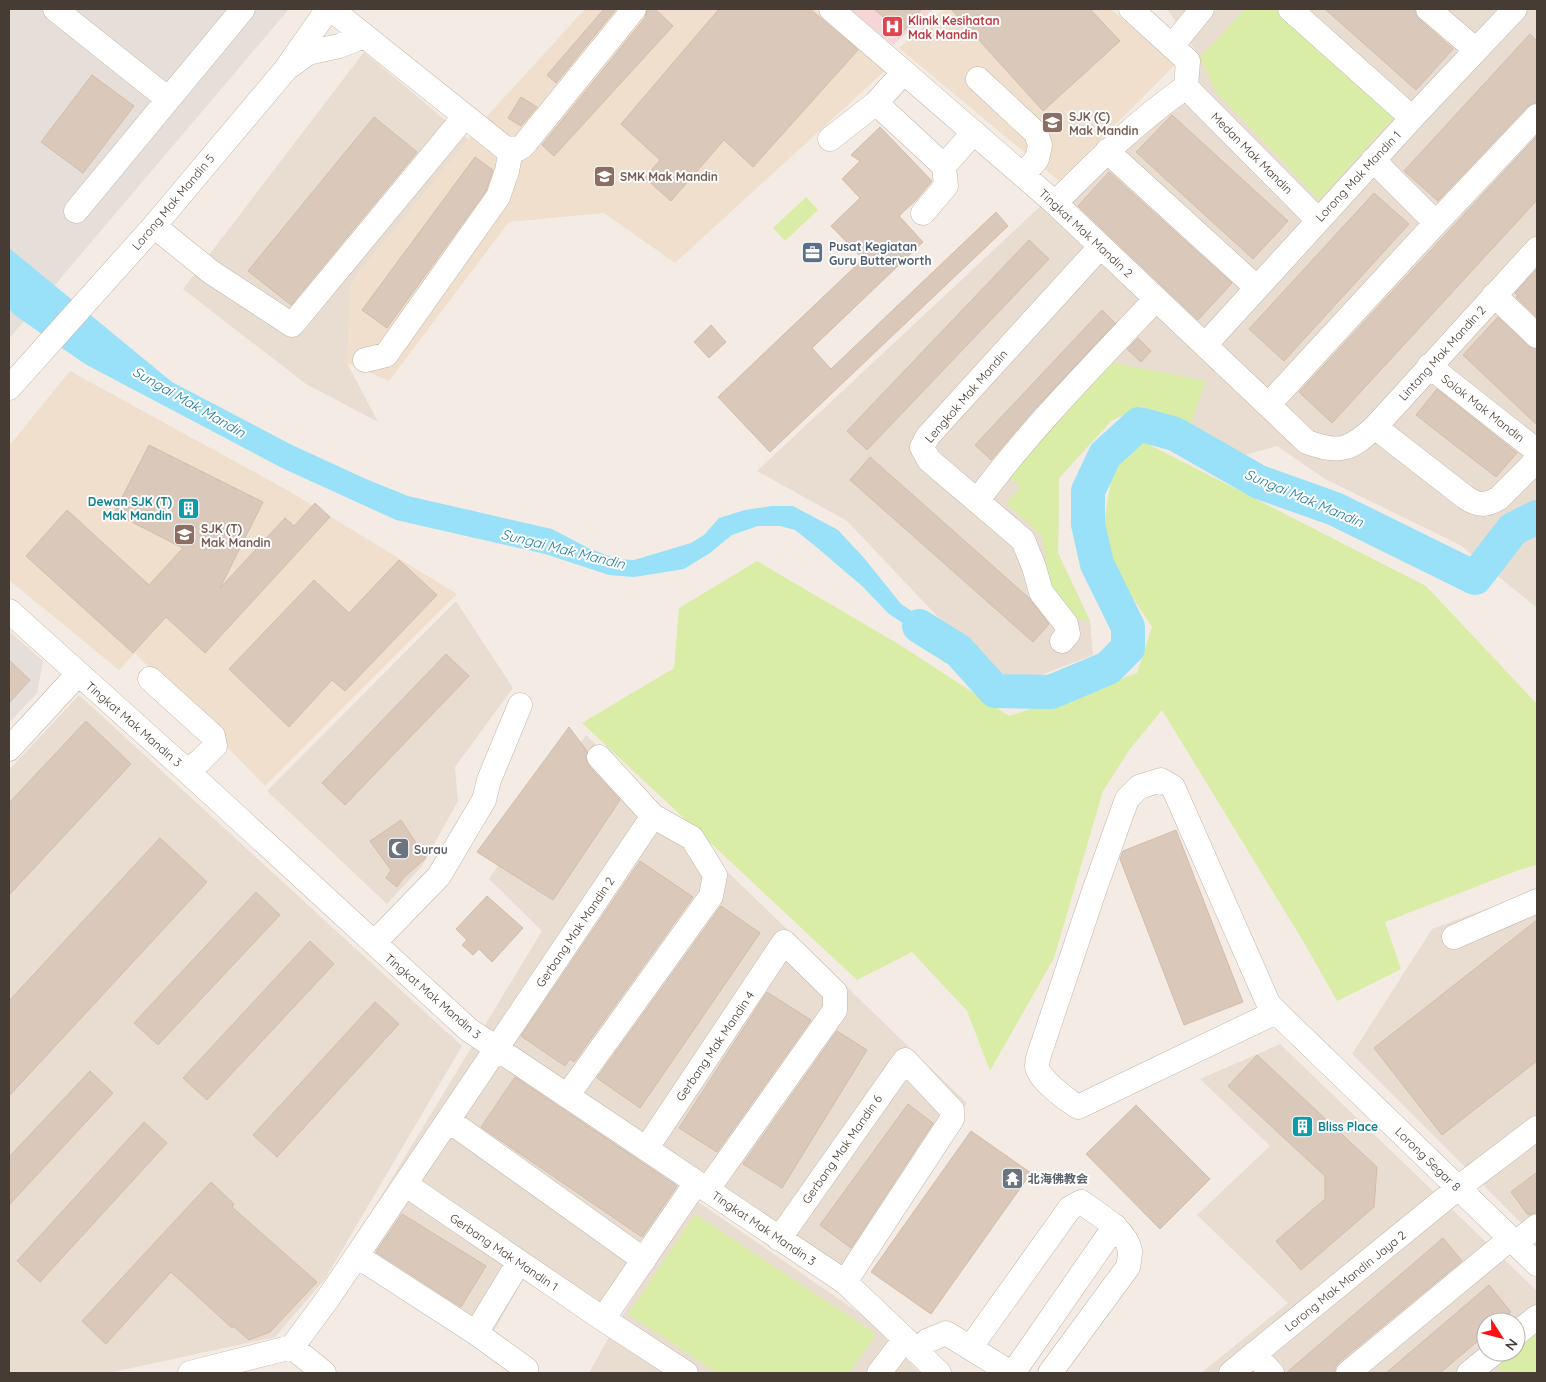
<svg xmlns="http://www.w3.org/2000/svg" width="1546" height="1382" font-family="Quicksand,'Noto Sans SC',sans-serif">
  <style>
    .residential { fill: #e9ddd1; fill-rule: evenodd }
    .industrial { fill: #e6ded9 }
    .education { fill: #efdfcc }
    .medical { fill: #f6d5d6 }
    .green { fill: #d9eda7 }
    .water { fill: #98e1f8 }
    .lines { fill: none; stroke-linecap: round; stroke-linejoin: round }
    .river { stroke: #98e1f8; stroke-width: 34 }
    .building { fill: #dac9bb; stroke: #d2bcaa }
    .minor-casing { stroke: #c3b5a8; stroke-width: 25 }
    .minor { stroke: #fff; stroke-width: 24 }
    .labels { text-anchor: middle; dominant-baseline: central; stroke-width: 4; stroke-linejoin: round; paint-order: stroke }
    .health-label { font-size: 12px; font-weight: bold; fill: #be3a42; stroke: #fff; text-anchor: start }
    .education-label { font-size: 12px; font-weight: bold; fill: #785e54; stroke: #fff; text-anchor: start }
    .street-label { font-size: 12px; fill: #473c33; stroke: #fff }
    .service-label { font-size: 12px; font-weight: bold; fill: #4e5e75; stroke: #fff; text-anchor: start }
    .culture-label { font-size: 12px; font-weight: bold; fill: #0d838f; stroke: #fff; text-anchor: end }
    .worship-label { font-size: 12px; font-weight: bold; fill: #5b616d; stroke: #fff; text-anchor: start }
    .water-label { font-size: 14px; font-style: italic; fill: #1d7b9c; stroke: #fff }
  </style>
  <rect width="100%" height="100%" fill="#f4ece4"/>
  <!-- residential -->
  <path class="residential" d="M1167,9H1537V608L1460,545L1325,479L1277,446L1234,458L1187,433L1142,406L1111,421L1059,478L1058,553L1090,621L1093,655L1033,678L991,673L847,521L757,471L1200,57Z
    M364,52L469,140L351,282L347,363L378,422L306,384L183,289Z
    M456,601L513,688L455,767L458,801L422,866L387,904L267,791Z
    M79,695L462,1046L325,1279L275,1337L109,1373H9V770Z
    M586,735L967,1103L851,1279L705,1177L607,1333L523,1280L484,1349L346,1254L542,931L489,879Z
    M1537,890V1239L1352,1054L1432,929Z
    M1280,1044L1537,1291V1373H1201L1288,1303L1197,1215L1270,1146L1200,1079ZM1486,1322H1516V1352H1486Z
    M694,1199L865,1317L920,1373H589L608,1339Z"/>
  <!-- industrial -->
  <path class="industrial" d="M9,9H289L9,339Z
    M9,631L43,661L37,693L9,723Z"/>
  <!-- education -->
  <path class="education" d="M585,9H814L887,69L675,263L604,213L509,222L389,381L347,363L351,282L490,113Z
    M944,9H1111L1175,65L1059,181L899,48Z
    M70,371L289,491L457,594L265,786L135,653L119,670L9,580V446Z"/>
  <!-- medical -->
  <path class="medical" d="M850,9H933L893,45Z"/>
  <!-- green -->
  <path class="green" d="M1245,9H1275L1394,117L1319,200L1215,91L1200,57Z
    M806,197L818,210L785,241L773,228Z
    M1104,361L1206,381L1187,433L1142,406L1111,421L1059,478L1058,553L1090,621L1073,619L1052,598L1042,536L1006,503L1021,487L1004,472Z
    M1144,442L1426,586L1537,704V865L1519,870L1385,922L1401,969L1337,1001L1306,946L1162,710L1130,749L1103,791L1054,958L990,1071L967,1011L912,952L857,980L582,723L674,668L679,608L757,561L900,645L1009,716L1137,673L1152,627L1100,548L1113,468Z
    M695,1214L876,1334L849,1373H717L628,1314Z
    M1537,1331V1373H1503L1496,1365L1512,1352H1516V1348Z"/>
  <!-- water -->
  <path class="water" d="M9,248L172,382L292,445L366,479L408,496L552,529L588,548L617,559L634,560L691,543L704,535L719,518L745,510L772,506H793L838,530L864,558L901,604L945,633L959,651L937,645L889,614L862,586L814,545L795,530L780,526H758L732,535L710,553L684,569L634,577L609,575L545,554L396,520L282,468L85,364L16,316L9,309Z"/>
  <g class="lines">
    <!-- river -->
    <path class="river" d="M919,626L959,651L995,691L1051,692L1108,668L1128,648V627L1097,564L1088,524V491L1105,455L1139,424L1175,434L1259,482L1335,509L1475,578L1513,529L1537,517"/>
  </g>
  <!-- building -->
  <path class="building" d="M604,9H616L556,83L547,75Z
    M647,9H655L673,26L554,156L542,145L645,18Z
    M719,9H810L858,50L753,167L724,140L671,201L645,178L660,160L621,124Z
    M874,9H922L902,33Z
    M951,9H1090L1120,41L1043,111Z
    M1325,9H1415V14L1419,19L1453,49L1416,90Z
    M1530,34L1537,41V103H1533L1527,107L1438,201L1404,171Z
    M92,75L134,106L83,173L41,142Z
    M521,97L537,107L521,126L508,118Z
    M1172,115L1288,221L1253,259L1136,152Z
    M374,117L417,152L291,305L248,271Z
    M880,127L932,181L917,199L899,216L923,242L812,348L831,369L996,212L1008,226L770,452L718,397L863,259L831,226L860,198L842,179L860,161L851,155Z
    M1537,136V200L1332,423L1299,392Z
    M475,157L493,170L486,191L387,328L362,310Z
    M1109,172L1232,283L1198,320L1078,206Z
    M1374,193L1409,224L1284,361L1249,329Z
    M1029,240L1049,259L867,450L847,431Z
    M1537,269V317L1516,297L1518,296L1515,293Z
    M1102,310L1115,323L1031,413L991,460L975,445Z
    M1498,317L1528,346L1537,349V425L1463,355Z
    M711,325L726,342L709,358L694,342Z
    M1138,338L1151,351L1141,362L1127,349Z
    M1437,389L1517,453L1496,477L1416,415Z
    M149,445L263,502L220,588L285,518L294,526L315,503L330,517L205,653L166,617L133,653L26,556L67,510L149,585L183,548L114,513Z
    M870,457L1029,598L1049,624L1033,642L850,480Z
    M399,560L437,595L345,691L332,680L289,727L229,669L314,580L349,613Z
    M446,654L469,676L345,805L322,783Z
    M9,660L30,680L9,703Z
    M86,721L131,764L9,895V803Z
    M569,727L587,751L586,759L589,766L620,800L553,900L477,852Z
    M401,820L426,858L403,878L397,887L386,878L391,870L370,841Z
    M1176,830L1243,1002L1184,1025L1120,859L1123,851Z
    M160,838L207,882L9,1096V1001Z
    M640,861L693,897L574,1062L570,1059L565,1066L521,1036Z
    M256,892L280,915L158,1045L134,1023Z
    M487,896L523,928L492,962L479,949L473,955L462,945L467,940L456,929Z
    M721,906L760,933L640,1108L597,1078Z
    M1537,920V1061L1442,1135L1374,1048Z
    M310,941L334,964L207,1100L183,1078Z
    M767,992L811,1020L717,1152L679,1128Z
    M375,1002L399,1024L277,1157L253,1135Z
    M837,1031L867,1050L782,1188L743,1164Z
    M1257,1055L1377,1167L1374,1207L1301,1270L1276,1241L1325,1199V1176L1228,1086Z
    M90,1071L113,1093L9,1205V1157Z
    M515,1077L677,1186L642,1237L481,1127Z
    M908,1104L933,1123L851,1248L820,1225Z
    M1136,1105L1210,1179L1160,1229L1086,1154Z
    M144,1122L167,1143L40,1282L17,1261Z
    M971,1131L1031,1173L931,1314L871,1272Z
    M1537,1172V1213L1528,1215L1511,1192Z
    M211,1182L234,1204L232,1207L317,1282L270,1332L249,1340L233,1326L232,1328L171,1272L106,1344L82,1321Z
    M402,1214L486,1266L461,1307L376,1252Z
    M1443,1238L1462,1261L1339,1362L1335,1368V1373H1286Z
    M1489,1285L1511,1312L1500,1322H1486V1334L1440,1373H1386Z"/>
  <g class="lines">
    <defs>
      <path id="minor" d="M55,9L168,99
        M331,9L505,148L516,150L523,146L634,9
        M831,9L1055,203L1307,442C1339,454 1350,450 1375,427L1537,249
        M1290,9L1412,118
        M1428,9L1476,50
        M1172,46L1202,9
        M290,66L308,53L339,46L364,36
        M978,79L1036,133L1040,145L1037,159L1023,175
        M1186,87L1318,220
        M876,103L904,72
        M830,139L876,103L944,166
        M1107,151L1256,287
        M1373,160L1436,223
        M1055,203C1096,162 1138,120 1186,87L1188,61L1131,9
        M76,211L243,9
        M923,213L946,186L944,166L974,132
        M154,226L211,272L292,325L465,116
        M1494,295L1537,336
        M1205,345L1412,118L1515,9
        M365,360L386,355L498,197L507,171L511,150
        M1429,366L1537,451
        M9,388L154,226L286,69L328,9
        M1268,405L1436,223L1537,116
        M1375,427L1465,497C1478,506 1486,506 1499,498L1537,460
        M977,501C1031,428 1094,365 1156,299
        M9,611L187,771L469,1030L845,1282L905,1339L939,1373
        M1062,641L1068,634L1066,624L1041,592L1034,567L1023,540L929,460L922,447L928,436L1101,246
        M150,679L213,736L215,746L200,761L187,771
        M9,749L78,674
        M1454,937L1537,901
        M374,943L439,876L484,800L489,780L520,705
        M1276,1012L1078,1107C1067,1100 1038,1079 1037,1066C1037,1063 1038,1061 1038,1058L1094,891L1127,799L1139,787L1161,780L1173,787L1269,1005L1537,1264
        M567,1096L711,896L715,875L692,838L653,816L599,757
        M448,1120L644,1260
        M646,1149L784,942L835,992V1010L707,1190
        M405,1184L603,1319L686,1373
        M779,1239L905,1060L952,1110V1119L845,1282
        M1516,1243L1537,1226
        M357,1256L476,1333L526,1369L525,1373
        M603,1319L696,1183
        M476,1333L519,1262
        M1516,1334L1537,1317
        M292,1347L324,1373
        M970,1348L1070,1208L1081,1202C1096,1213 1127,1230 1130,1251C1130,1256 1129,1262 1128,1267L1050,1373
        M917,1352L927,1341L946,1333L1011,1373
        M1254,1354L1272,1373
        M190,1373L292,1347L329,1297L653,816
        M879,1373L905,1339
        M1013,1373L1115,1226
        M1231,1373L1458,1188L1537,1128
        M1348,1373L1511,1238
        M1469,1373L1495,1352"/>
    </defs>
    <!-- minor casing -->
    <use href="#minor" class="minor-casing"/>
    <!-- minor -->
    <use href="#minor" class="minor"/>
  </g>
  <!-- icons -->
  <defs>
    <symbol id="hospital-square" viewBox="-11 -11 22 22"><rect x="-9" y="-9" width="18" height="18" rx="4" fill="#e0444e" stroke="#fff"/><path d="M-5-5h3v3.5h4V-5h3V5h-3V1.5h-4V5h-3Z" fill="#fff"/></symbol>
    <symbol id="school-square" viewBox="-11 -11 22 22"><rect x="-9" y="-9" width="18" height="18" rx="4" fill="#8d6e63" stroke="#fff"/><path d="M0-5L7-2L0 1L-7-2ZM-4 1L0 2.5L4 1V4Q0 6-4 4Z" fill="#fff"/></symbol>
    <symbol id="office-square" viewBox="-11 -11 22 22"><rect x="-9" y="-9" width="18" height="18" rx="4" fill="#5c6f8a" stroke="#fff"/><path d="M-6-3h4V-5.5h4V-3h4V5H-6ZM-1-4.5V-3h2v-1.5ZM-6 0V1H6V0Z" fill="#fff"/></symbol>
    <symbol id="building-square" viewBox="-11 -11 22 22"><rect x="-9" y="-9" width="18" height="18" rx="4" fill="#0f9aa8" stroke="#fff"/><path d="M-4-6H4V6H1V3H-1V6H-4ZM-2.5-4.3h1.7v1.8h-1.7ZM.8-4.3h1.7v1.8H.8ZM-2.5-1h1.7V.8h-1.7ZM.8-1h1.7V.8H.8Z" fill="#fff"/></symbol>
    <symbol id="mosque-square" viewBox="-11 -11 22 22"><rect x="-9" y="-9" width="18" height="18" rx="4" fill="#6b7280" stroke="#fff"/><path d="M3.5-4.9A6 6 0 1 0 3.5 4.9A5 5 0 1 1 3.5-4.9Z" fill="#fff"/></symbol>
    <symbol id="temple-square" viewBox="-11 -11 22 22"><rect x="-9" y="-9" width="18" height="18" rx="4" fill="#6b7280" stroke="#fff"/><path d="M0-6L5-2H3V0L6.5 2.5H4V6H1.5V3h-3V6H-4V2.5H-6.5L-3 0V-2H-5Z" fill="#fff"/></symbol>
  </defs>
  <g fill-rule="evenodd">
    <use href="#hospital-square" x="880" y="14" width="25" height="25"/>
    <use href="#school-square" x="1040" y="110" width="25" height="25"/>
    <use href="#school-square" x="592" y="164" width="25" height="25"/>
    <use href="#office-square" x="800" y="240" width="25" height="25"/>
    <use href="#building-square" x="176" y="496" width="25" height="25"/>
    <use href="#school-square" x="172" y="522" width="25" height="25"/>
    <use href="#mosque-square" x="386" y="836" width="25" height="25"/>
    <use href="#building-square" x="1290" y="1114" width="25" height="25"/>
    <use href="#temple-square" x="1000" y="1166" width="25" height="25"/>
  </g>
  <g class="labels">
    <!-- health labels -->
    <g class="health-label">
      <text x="908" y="20">Klinik Kesihatan<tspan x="908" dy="14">Mak Mandin</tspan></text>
    </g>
    <!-- education labels -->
    <g class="education-label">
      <text x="1069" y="116">SJK (C)<tspan x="1069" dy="14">Mak Mandin</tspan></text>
      <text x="620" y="176">SMK Mak Mandin</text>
      <text x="201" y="528">SJK (T)<tspan x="201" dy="14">Mak Mandin</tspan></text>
    </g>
    <!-- street labels -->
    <g class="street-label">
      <text transform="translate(1252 153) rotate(45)">Medan Mak Mandin</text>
      <text transform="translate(1358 176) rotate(-47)">Lorong Mak Mandin 1</text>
      <text transform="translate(173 202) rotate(-50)">Lorong Mak Mandin 5</text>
      <text transform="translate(1086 233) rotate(43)">Tingkat Mak Mandin 2</text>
      <text transform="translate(1442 353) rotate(-48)">Lintang Mak Mandin 2</text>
      <text transform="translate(966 396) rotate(-49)">Lengkok Mak Mandin</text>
      <text transform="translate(1483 408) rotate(38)">Solok Mak Mandin</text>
      <text transform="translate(134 724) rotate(41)">Tingkat Mak Mandin 3</text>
      <text transform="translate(575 932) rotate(-56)">Gerbang Mak Mandin 2</text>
      <text transform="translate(433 996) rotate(41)">Tingkat Mak Mandin 3</text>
      <text transform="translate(715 1046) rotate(-56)">Gerbang Mak Mandin 4</text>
      <text transform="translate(842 1149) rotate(-55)">Gerbang Mak Mandin 6</text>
      <text transform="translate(1428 1159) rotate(44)">Lorong Segar 8</text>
      <text transform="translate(764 1228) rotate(34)">Tingkat Mak Mandin 3</text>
      <text transform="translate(504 1252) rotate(34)">Gerbang Mak Mandin 1</text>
      <text transform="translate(1345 1281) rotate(-39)">Lorong Mak Mandin Jaya 2</text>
    </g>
    <!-- service labels -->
    <g class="service-label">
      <text x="829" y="246">Pusat Kegiatan<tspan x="829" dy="14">Guru Butterworth</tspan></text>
    </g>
    <!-- culture labels -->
    <g class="culture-label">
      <text x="172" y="501">Dewan SJK (T)<tspan x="172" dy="14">Mak Mandin</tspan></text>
      <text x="1318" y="1126" text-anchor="start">Bliss Place</text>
    </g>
    <!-- worship labels -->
    <g class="worship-label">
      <text x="414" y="849">Surau</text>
      <text x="1028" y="1178">北海佛教会</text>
    </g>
    <!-- water labels -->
    <g class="water-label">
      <text transform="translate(189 402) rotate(30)">Sungai Mak Mandin</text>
      <text transform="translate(1304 498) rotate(23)">Sungai Mak Mandin</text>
      <text transform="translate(563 549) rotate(14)">Sungai Mak Mandin</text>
    </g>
  </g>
  <!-- border -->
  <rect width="1546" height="1382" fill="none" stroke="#473c33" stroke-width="20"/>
  <!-- north arrow -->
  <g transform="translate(1501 1337) rotate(126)"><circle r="24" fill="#ffffff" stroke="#b5b1ad"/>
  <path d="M0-4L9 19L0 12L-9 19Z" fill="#ff1013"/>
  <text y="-8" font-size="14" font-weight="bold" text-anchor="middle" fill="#473c33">N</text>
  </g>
</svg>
